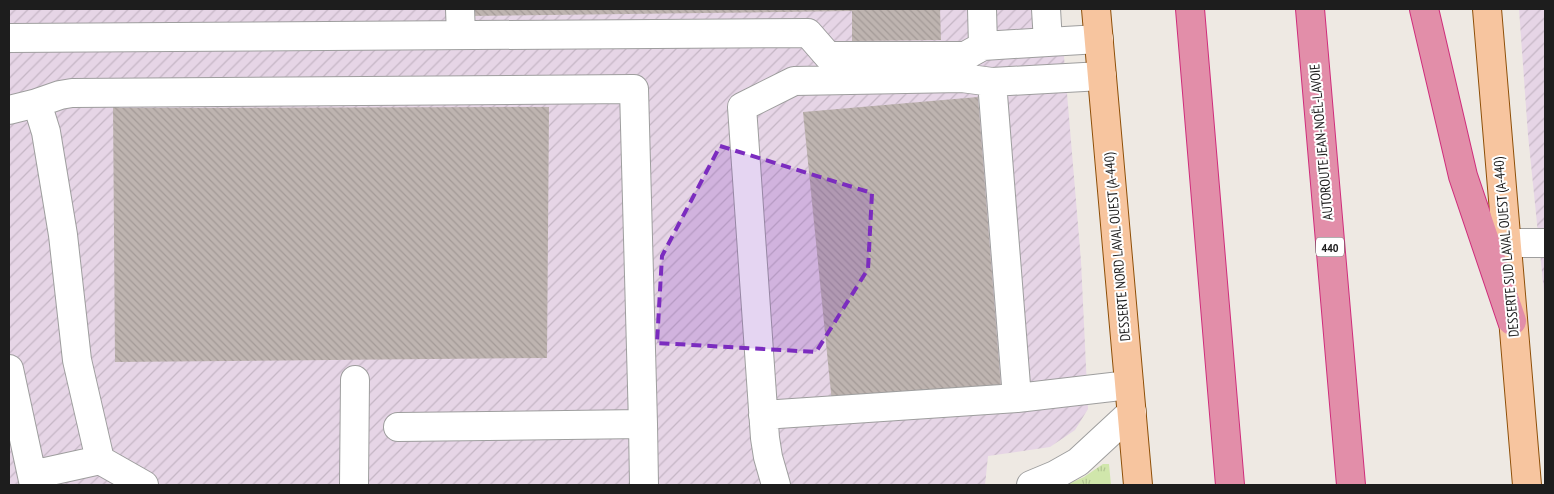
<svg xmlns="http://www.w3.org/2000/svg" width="1554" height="494" font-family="'PT Sans Narrow',sans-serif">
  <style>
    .industrial { fill: url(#industrial-furrows) }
    .grass { fill: url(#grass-tufts) }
    .building { fill: url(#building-back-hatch) }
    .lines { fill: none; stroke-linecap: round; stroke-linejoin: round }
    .minor-casing { stroke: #9e9e9e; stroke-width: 30 }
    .major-casing { stroke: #8e4f08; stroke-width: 30 }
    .highway-casing { stroke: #cf2d7b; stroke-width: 30 }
    .minor { stroke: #fff; stroke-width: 28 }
    .major { stroke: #f7c59f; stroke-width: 28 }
    .highway { stroke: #e28ea9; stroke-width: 28 }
    .marked { fill: #7b2cbf; fill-opacity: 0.2; stroke: #7b2cbf; stroke-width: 4; stroke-dasharray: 10 6; stroke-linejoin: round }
    .labels { text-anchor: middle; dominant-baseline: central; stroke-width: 4; stroke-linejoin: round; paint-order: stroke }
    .shield { fill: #fff; stroke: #616161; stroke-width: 1 }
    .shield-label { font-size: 12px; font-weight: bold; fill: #1d1d1d }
    .street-label { font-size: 14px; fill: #1d1d1d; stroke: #fff }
  </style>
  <defs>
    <pattern id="industrial-furrows" width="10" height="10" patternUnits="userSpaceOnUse" patternTransform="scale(1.25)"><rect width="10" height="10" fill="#e6d5e6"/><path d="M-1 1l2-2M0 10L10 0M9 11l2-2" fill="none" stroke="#c5b6c5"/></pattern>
    <pattern id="grass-tufts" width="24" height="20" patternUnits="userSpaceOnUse" patternTransform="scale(1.25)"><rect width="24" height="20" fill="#d0e6ab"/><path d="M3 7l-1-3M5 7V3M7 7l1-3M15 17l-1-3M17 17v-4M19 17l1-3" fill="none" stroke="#b2c593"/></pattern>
    <pattern id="building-back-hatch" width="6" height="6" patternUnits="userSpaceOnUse" patternTransform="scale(1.25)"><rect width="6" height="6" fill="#beb4b0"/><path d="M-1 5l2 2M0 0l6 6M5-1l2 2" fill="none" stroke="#a39a97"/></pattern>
  </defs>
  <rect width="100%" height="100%" fill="#eee9e3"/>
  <!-- industrial -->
  <path class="industrial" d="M9,9H1060L1081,261L1088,409L1075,430L1050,447L988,456L985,485H9Z
    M1519,9H1545V302L1528,135Z"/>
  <!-- grass -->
  <path class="grass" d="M1103,464H1109L1111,485H1066L1084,477Z"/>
  <!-- building -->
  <path class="building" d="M466,9H940L941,40L852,41V11L466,16Z
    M978,97L1001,387L832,403L803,112Z
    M113,104L120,108L549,107L547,358L115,362Z"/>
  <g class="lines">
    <defs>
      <path id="minor" d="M460,9L461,35
        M982,9L983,46L1048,42
        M1046,9L1048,42L1099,39
        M9,38L808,33L828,56H965L983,46
        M1102,76L992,82L1017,398L1129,385
        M37,103L60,95L72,93L634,89L643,424
        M9,110L37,103L46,132L63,235L77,360L100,460L32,475
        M1506,243H1545
        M9,369L34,485
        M763,415L1017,398
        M398,427L643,424L644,485
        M100,460L144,485
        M354,485L355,380
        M776,485L768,457L765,438L742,107L794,81L962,78L992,82
        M1031,485L1055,475L1078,462L1132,412"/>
      <path id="major" d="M1096,9L1138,485
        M1487,9L1527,485"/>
      <path id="highway" d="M1190,9L1230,485
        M1310,9L1351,485
        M1424,9L1463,176L1512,321"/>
    </defs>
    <!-- minor casing -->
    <use href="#minor" class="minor-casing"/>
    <!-- major casing -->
    <use href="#major" class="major-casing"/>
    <!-- highway casing -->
    <use href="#highway" class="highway-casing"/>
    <!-- minor -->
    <use href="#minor" class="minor"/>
    <!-- major -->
    <use href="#major" class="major"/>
    <!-- highway -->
    <use href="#highway" class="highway"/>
  </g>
  <!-- marked area -->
  <path class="marked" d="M720,146L872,193L868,269L816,352L657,343L662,256Z"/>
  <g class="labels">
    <!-- shield labels -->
    <rect class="shield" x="1316" y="237.5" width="28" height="19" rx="4"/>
    <g class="shield-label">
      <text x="1330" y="247">440</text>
    </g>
    <!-- street labels -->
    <g class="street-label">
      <text transform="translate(1321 142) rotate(-95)">AUTOROUTE JEAN-NOËL-LAVOIE</text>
      <text transform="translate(1117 247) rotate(-95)">DESSERTE NORD LAVAL OUEST (A-440)</text>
      <text transform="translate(1506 247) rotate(-95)">DESSERTE SUD LAVAL OUEST (A-440)</text>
    </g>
  </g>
  <!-- border -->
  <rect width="1554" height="494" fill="none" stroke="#1d1d1d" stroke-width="20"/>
</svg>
